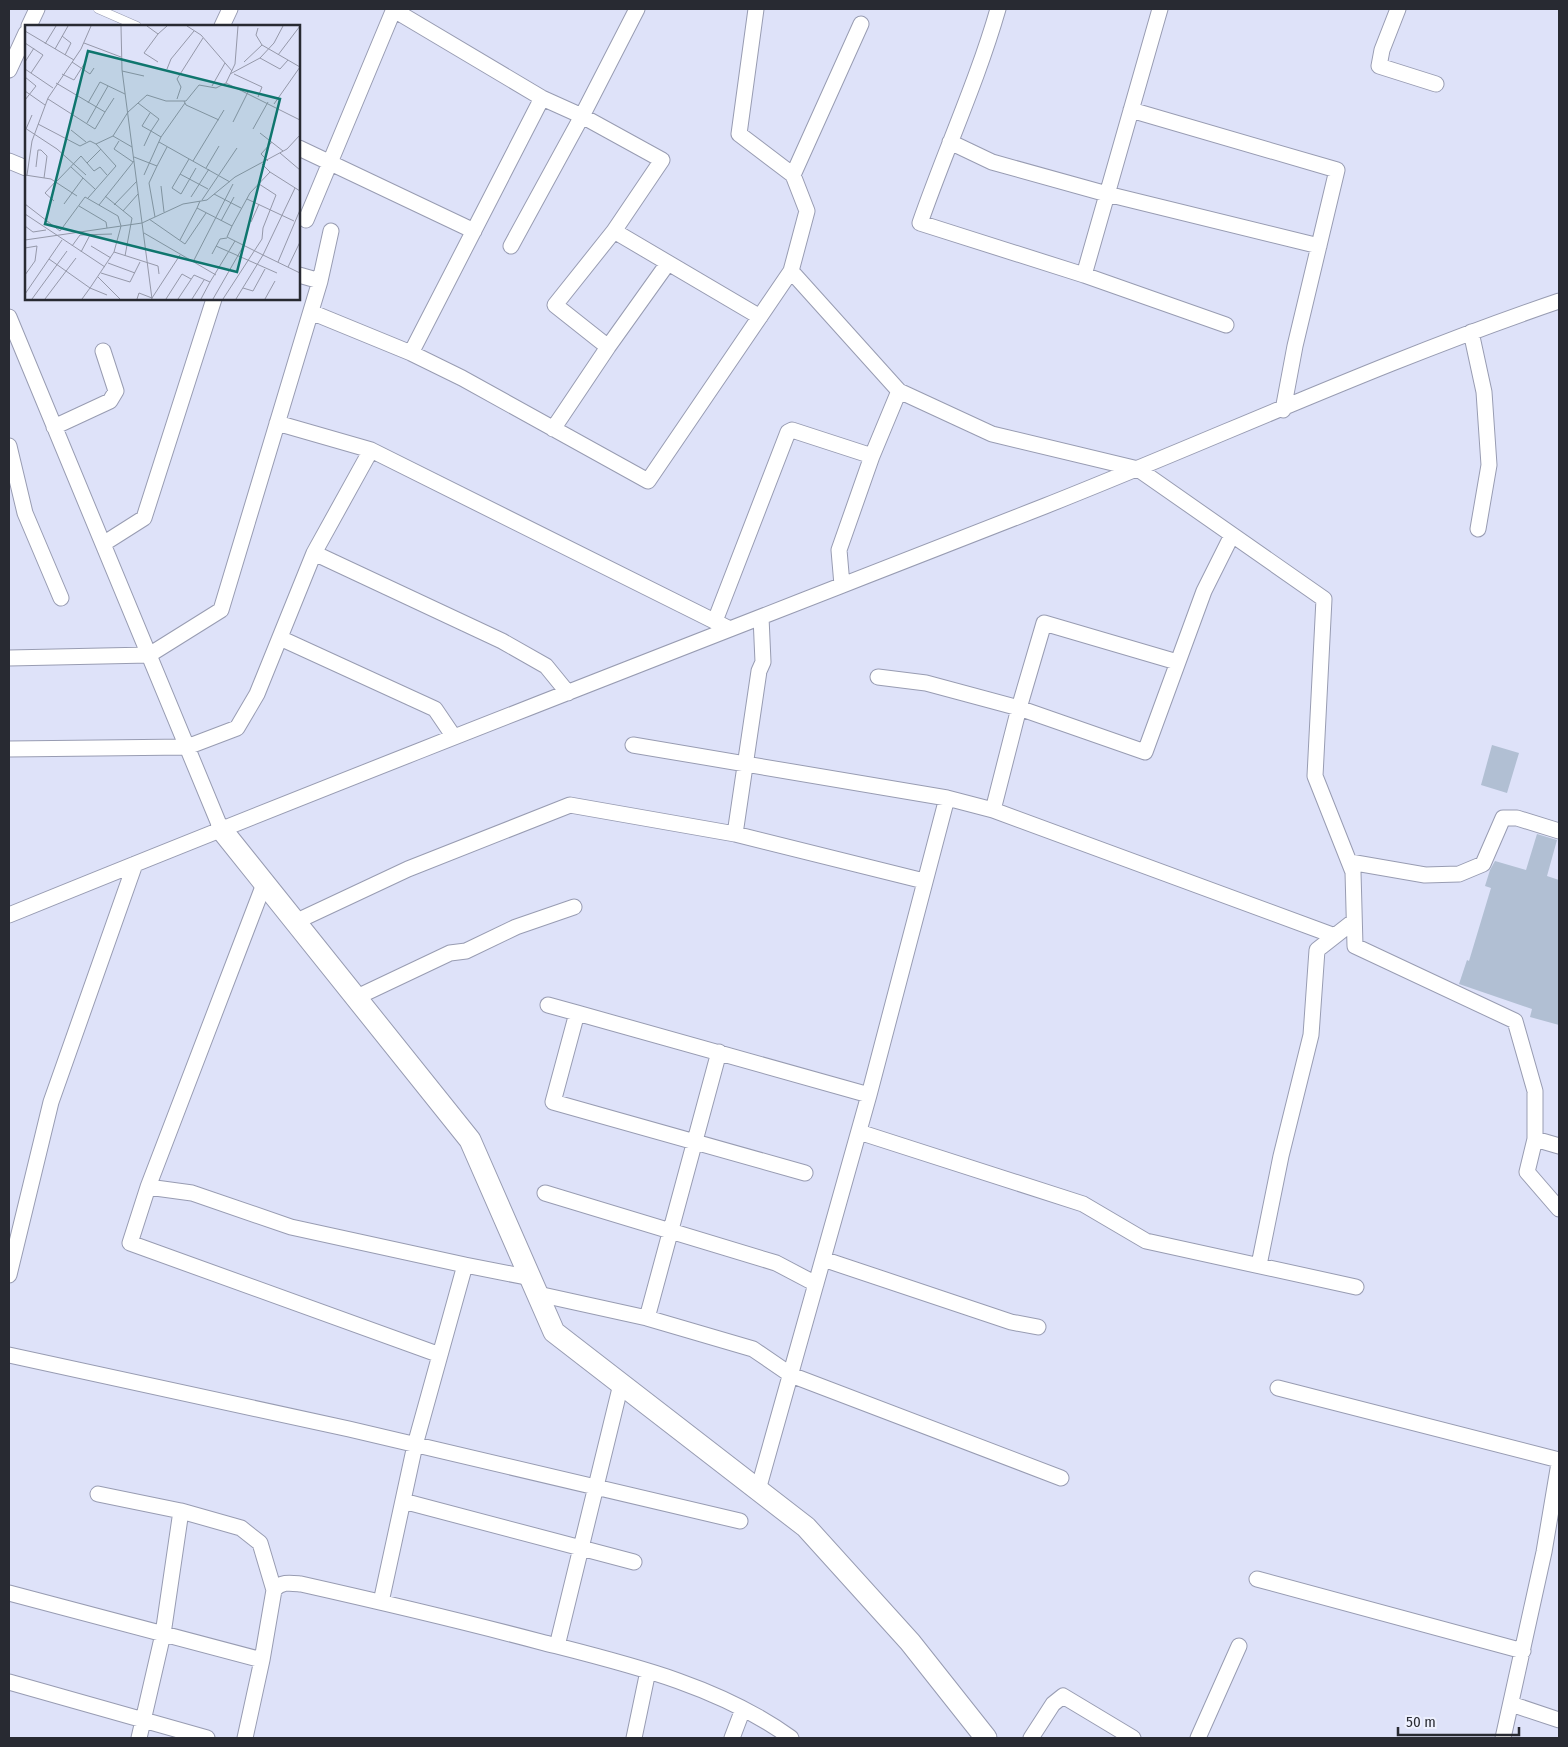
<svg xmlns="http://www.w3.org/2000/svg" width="1568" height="1747" font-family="'Fira Sans Condensed',sans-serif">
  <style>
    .building { fill: #b1bfd3 }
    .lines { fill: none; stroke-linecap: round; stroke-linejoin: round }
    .lane-casing { stroke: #989cb2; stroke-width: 9 }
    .street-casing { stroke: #989cb2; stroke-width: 17 }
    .secondary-casing { stroke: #989cb2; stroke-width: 23 }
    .lane { stroke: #fff; stroke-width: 8 }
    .street { stroke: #fff; stroke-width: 15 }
    .secondary { stroke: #fff; stroke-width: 21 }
    .inset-road { fill: none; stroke: #9598a9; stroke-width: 1 }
    .view { fill: #0f766e; fill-opacity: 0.15; stroke: #0f766e; stroke-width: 2.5 }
    .inset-edge { fill: none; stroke: #282a32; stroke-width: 2.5 }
  </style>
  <rect width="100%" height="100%" fill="#dee2f9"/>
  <!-- building -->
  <path class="building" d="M1492,745L1519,753L1507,793L1481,785Z
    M1537,834L1557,840L1547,876L1559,880V1025L1530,1017L1532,1009L1459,984L1467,960L1469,961L1491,888L1485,886L1490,870L1495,861L1526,870Z"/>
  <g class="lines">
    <defs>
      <path id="lane" d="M98,9L137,26"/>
      <path id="street" d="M756,9L739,134L793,175L807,211L791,271L899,391L992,434L1138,469L1324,599L1315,776L1353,872L1355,946L1515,1021L1535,1091V1139L1527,1172L1559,1209
        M998,9C977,82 945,151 920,223L1084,275L1160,9
        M1398,9L1382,50L1379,66L1436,84
        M394,10L542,98L582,116L662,160L614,231
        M29,26L37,9
        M222,26L230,9
        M9,70L26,33
        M1131,110L1337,170L1295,346L1283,410
        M950,142L992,162L1107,194L1319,246
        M299,148L474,231
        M9,161L26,168
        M793,175L861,24
        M306,220L394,9
        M511,246L582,116L637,9
        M1084,275L1226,325
        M320,281L331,231
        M311,312L411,353L462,378L648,481L791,271
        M9,317L221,829
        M1471,332L1484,392L1489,465L1478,529
        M608,347L668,263
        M411,353L542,98
        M277,423L371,450L730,629
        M54,427L110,401L116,391L103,351
        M553,429L608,347L555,305L614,231L760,317
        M9,446L25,513L61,598
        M103,544L144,518L214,299
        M314,553L502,641L546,666L568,693
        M842,585L839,550L872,456L899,391
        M761,617L763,662L759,671L735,834L924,881
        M715,621L788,432L792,430L872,456
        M280,638L435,709L454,737
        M9,658L149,655L221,610L320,281L299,275
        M878,677L926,683L1019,708L1044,623L1177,662
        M633,745L947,798L993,810L1019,708L1145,752L1204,591L1232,535
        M9,749L187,747L237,728L257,694L314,553L371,450
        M993,810L1335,936
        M1350,862L1425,875L1459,874L1483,864L1503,818H1517L1559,831
        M264,884L148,1187L130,1243L440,1355
        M9,915C353,775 700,641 1045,506C1217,438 1385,360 1559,301
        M295,922L408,869L570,805L735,834
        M355,998L450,953L466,951L516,927L574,907
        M548,1005L577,1013
        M859,1132L1083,1204L1146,1241L1356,1287
        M1535,1139L1559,1146
        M805,1173L553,1102L577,1013L869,1095
        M148,1187L192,1193L291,1227L465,1265
        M545,1193L776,1263L816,1284
        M823,1259L1011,1322L1038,1327
        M1259,1265L1281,1156L1311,1035L1317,950L1354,921
        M9,1275L51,1102L135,864
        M538,1294L647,1318L753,1349L791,1375L1061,1478
        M647,1318L719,1052
        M9,1355L349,1429L740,1521
        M1278,1388L1559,1460
        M758,1490L869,1095L947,798
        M98,1494L181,1511L241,1528L260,1543L274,1590
        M403,1501L634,1562
        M1257,1579L1523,1651
        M9,1593L262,1660L245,1738
        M381,1602L415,1445L465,1265L531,1278
        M557,1646L621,1384
        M262,1660L274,1590C281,1581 291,1583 301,1584C381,1602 462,1621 541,1642C627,1664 718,1685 791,1738
        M9,1682L207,1738
        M1511,1704L1559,1720
        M139,1738L163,1634L181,1511
        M634,1738L648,1671
        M732,1738L743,1709
        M1031,1738L1053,1704L1063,1696L1133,1738
        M1198,1738L1239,1646
        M1503,1738L1544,1552L1559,1463"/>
      <path id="secondary" d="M221,829L470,1140L554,1332L806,1527L910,1642L986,1738"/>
    </defs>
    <!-- lane casing -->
    <use href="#lane" class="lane-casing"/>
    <!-- street casing -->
    <use href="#street" class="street-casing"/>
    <!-- secondary casing -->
    <use href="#secondary" class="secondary-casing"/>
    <!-- lane -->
    <use href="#lane" class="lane"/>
    <!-- street -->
    <use href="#street" class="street"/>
    <!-- secondary -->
    <use href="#secondary" class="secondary"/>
  </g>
  <!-- overview -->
  <g transform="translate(25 25)">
    <rect width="275" height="275" fill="#dee2f9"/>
    <path class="inset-road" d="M96,1L97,45L127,274M122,1L133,9L142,1M162,1L176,10L207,46M233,3L231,10L237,20L275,42M0,6L49,35M133,9L119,28L133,37M37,11L46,18L40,30M0,18L18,30L6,48M59,18L96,32M20,19L31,1M30,24L43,1M253,30L275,1M235,33L255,44L263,35M0,37L9,23M47,37L65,49L69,43M219,37L237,20M0,44L28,63M142,44L146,34L169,6M97,46L119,51M37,49L49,55L61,36M205,49L235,33L249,18L258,1M209,49L237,62L233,72M0,52L11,61L0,75M201,58L210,39L213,1M187,61L200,38M0,66L20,80M23,74L70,104L80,87L31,58M152,74L156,62L152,54L178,13M159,76L161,80L194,95M63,78L75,57L100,69M113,78L134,94L126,106L136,112L119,150M249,79L275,42M80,87L89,73M208,97L223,67M62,98L83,61M13,99L55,121L65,116L71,119L88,111L103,87L122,70L141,76H161L174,60L191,63L201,58L275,95M0,103L32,124L61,150M1,104L7,90M228,104L243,77M46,105L61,117M235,108L258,126M88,111L107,122M136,112L160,78M94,116L89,124L108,137M134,117L205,157M119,121L126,106L117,101L125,88M76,124L62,138L69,146L75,142L82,150M255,128L275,145M109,132L132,141L142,122M164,134L147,163L156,169L171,143M168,136L199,85M243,136L236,129L247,117M11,142L13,125H16L22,131L19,153M46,142L70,164M181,143L194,121M245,147L275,166M155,149L183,164M0,150L26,154L52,171M2,150L7,116L23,73L56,24L66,1M32,156L56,131L62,138M136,161L139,187M270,163L238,230L275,248M189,169L216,183M80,171L107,193L100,231M166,172L184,144M63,173L91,141L71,119M222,174L269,196M177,175L212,123M29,176L20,168L31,156M175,176L172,183L207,201M0,179L35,206M39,179L58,153M74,180L109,136M89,180L112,156M54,181L81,197L82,203M98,186L113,169M0,189L80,242M130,192L124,158L132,141M124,194L160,219L181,188M196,196L209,172M226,197L234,179M0,201L8,207L21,205M35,206L60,172L93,191L96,201L89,227L65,263L82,270M119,208L191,250M0,215L117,198L158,179L182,175L210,152L262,124L275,110M155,215L172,183M210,216L202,212L207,201L225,168L245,147L237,139M47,221L55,210L87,209M66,221L86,233M191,221L252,248M0,223L12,221L10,236L0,250M56,227L65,210M89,227L133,241L134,249M187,229L195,214L202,213M24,234L65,263L57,274M168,237L208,159M253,237L275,185M83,238L110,248M263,242L275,217M76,248L105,257L115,237M73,252L95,274M218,263L228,266L240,244M0,269L37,215M7,274L42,226M20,274L51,233M112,274L114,268L127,273L155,230M141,274L157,249L166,254M153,274L169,250L185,257L210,216L238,230L211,274M167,274L179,255M176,274L185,257M188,274L219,220M198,274L237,214L238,203L251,170L234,159M240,274L250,256"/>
    <path class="view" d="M63,26L255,74L212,247L20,199Z"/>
    <rect width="275" height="275" class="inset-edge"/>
  </g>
  <!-- border -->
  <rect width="1568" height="1747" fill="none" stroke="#282a32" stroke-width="20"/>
  <!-- scale -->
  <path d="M1398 1727v8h121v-8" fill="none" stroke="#282a32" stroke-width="2.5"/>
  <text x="1406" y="1727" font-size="15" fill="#282a32" stroke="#edf0fe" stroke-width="4" paint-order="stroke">50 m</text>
</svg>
